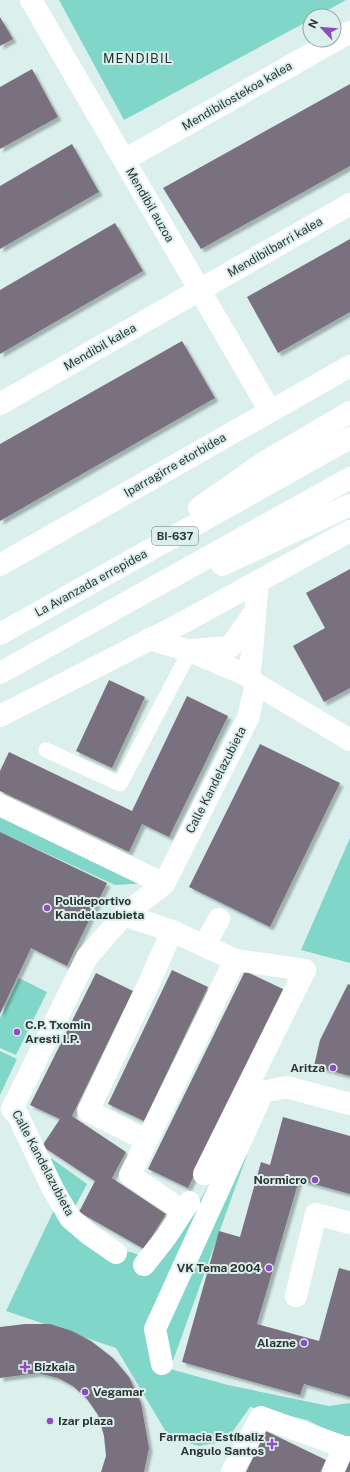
<svg xmlns="http://www.w3.org/2000/svg" width="350" height="1472" font-family="'Public Sans',sans-serif">
  <style>
    .green { fill: #7fd6c9 }
    .building { fill: #797180; filter: url(#shadow) }
    .lines { fill: none; stroke-linecap: round; stroke-linejoin: round }
    .lane { stroke: #fff; stroke-width: 15 }
    .street { stroke: #fff; stroke-width: 22 }
    .primary { stroke: #fff; stroke-width: 22 }
    .highway { stroke: #fff; stroke-width: 22 }
    .poi-dot { fill: #904bc0; stroke: #dbf0ec; stroke-width: 1.5 }
    .labels { text-anchor: middle; dominant-baseline: central; stroke-width: 4; stroke-linejoin: round; paint-order: stroke }
    .shield { fill: #dbf0ec; stroke: #616d6b; stroke-width: 1 }
    .shield-label { font-size: 11px; font-weight: bold; fill: #2d3534 }
    .street-label { font-size: 12px; fill: #2d3534; stroke: #dbf0ec }
    .poi-label { font-size: 12px; font-weight: bold; fill: #2d3534; stroke: #dbf0ec; text-anchor: start }
    .neighbourhood-label { font-size: 13px; letter-spacing: 1px; fill: #1e2f2c; stroke: #dbf0ec }
  </style>
  <defs>
    <filter id="shadow"><feDropShadow dx="3.5" dy="3.5" stdDeviation="1" flood-color="#0004"/></filter>
  </defs>
  <rect width="100%" height="100%" fill="#dbf0ec"/>
  <!-- green -->
  <path class="green" d="M59,0H346L317,16H310V20L124,120Z
    M0,811L150,883L115,885L0,832Z
    M350,838V963L301,950Z
    M19,978L47,992L16,1055L0,1048V1018Z
    M0,1051L17,1059L0,1095Z
    M232,1141L247,1155L170,1369L228,1385L329,1406L350,1403V1443L335,1434L307,1420L250,1407L226,1441L199,1446L169,1437L116,1348L6,1311L53,1212L51,1158L87,1184L67,1222L105,1250L131,1252L141,1256L198,1204Z"/>
  <!-- building -->
  <path class="building" d="M0,17L13,39L0,46Z
    M32,69L58,117L0,149V87Z
    M350,84V166L201,249L163,188Z
    M72,144L99,192L0,249V186Z
    M115,223L143,271L0,354V290Z
    M350,239V312L278,353L247,297Z
    M182,341L215,398L0,521V444Z
    M350,569V688L324,702L293,646L325,628L306,593Z
    M109,680L145,697L112,768L76,751Z
    M187,696L228,716L169,837L142,824L129,852L0,791V771L9,752L132,811Z
    M260,744L340,783L270,927L189,887Z
    M0,832L107,883L67,966L31,948L0,1014Z
    M172,970L208,987L144,1121L108,1104Z
    M245,971L285,990L188,1188L148,1169Z
    M96,973L133,991L72,1116L126,1152L112,1178L166,1214L144,1249L79,1212L95,1181L42,1146L60,1119L30,1105Z
    M348,984L350,985V1076L314,1066L320,1040Z
    M283,1117L350,1136V1194L299,1180L257,1324L319,1341L339,1268L350,1271V1397L304,1384L300,1395L182,1362L219,1231L240,1237L261,1162L270,1165Z
    M25,1324H50L72,1331L91,1341L113,1358L129,1377L141,1403L149,1448L144,1472H101L106,1456L104,1436L98,1415L87,1399L73,1386L58,1378L38,1373L0,1378V1327Z
    M266,1431L326,1460L320,1472H246Z
    M350,1456V1472H343Z"/>
  <g class="lines">
    <!-- lane -->
    <path class="lane" d="M46,750L120,784L190,651"/>
    <!-- street -->
    <path class="street" d="M31,0L270,411
      M124,160L350,32
      M0,404L350,204
      M149,639L190,651L249,676L256,684L350,740
      M191,650L230,647L254,613
      M249,676C254,645 254,614 258,583
      M0,805L164,884
      M124,915L172,931L235,960L305,970L204,1174
      M204,946L219,919
      M146,1140L88,1111L150,981L172,931
      M171,1203L130,1175L235,960
      M116,1253L90,1235L70,1218L53,1189L18,1116L12,1109L87,957L124,915L164,884L248,718L256,684
      M144,1265L166,1237L189,1202
      M296,1296L316,1214L350,1223
      M162,1364L155,1329L263,1092L286,1087L350,1104
      M232,1472L261,1417L344,1447H350
      M333,1472L344,1447"/>
    <!-- primary -->
    <path class="primary" d="M0,565L350,366
      M0,716L184,622L350,531"/>
    <!-- highway -->
    <path class="highway" d="M199,508L263,463L350,412
      M222,565L350,505
      M0,634L350,438
      M0,673L350,478"/>
  </g>
  <!-- markers -->
  <g class="poi-dot">
    <circle cx="47" cy="908" r="4"/>
    <circle cx="17" cy="1032" r="4"/>
    <circle cx="333" cy="1068" r="4"/>
    <circle cx="315" cy="1180" r="4"/>
    <circle cx="269" cy="1268" r="4"/>
    <circle cx="304" cy="1343" r="4"/>
    <path d="M23 1361h4v4h4v4h-4v4h-4v-4h-4v-4h4z"/>
    <circle cx="85" cy="1392" r="4"/>
    <circle cx="50" cy="1421" r="4"/>
    <path d="M270 1438h4v4h4v4h-4v4h-4v-4h-4v-4h4z"/>
  </g>
  <g class="labels">
    <!-- shield labels -->
    <rect class="shield" x="152" y="527" width="46" height="18" rx="3"/>
    <g class="shield-label">
      <text x="175" y="536">BI-637</text>
    </g>
    <!-- street labels -->
    <g class="street-label">
      <text transform="translate(237 96) rotate(-30)">Mendibilostekoa kalea</text>
      <text transform="translate(150 205) rotate(60)">Mendibil auzoa</text>
      <text transform="translate(275 247) rotate(-30)">Mendibilbarri kalea</text>
      <text transform="translate(100 347) rotate(-30)">Mendibil kalea</text>
      <text transform="translate(175 465) rotate(-30)">Iparragirre etorbidea</text>
      <text transform="translate(91 583) rotate(-29)">La Avanzada errepidea</text>
      <text transform="translate(216 780) rotate(-63)">Calle Kandelazubieta</text>
      <text transform="translate(43 1163) rotate(62)">Calle Kandelazubieta</text>
    </g>
    <!-- poi labels -->
    <g class="poi-label">
      <text x="55" y="901">Polideportivo<tspan x="55" dy="14">Kandelazubieta</tspan></text>
      <text x="25" y="1025">C.P. Txomin<tspan x="25" dy="14">Aresti I.P.</tspan></text>
      <text x="325" y="1068" text-anchor="end">Aritza</text>
      <text x="307" y="1180" text-anchor="end">Normicro</text>
      <text x="261" y="1268" text-anchor="end">VK Tema 2004</text>
      <text x="296" y="1343" text-anchor="end">Alazne</text>
      <text x="34" y="1367">Bizkaia</text>
      <text x="93" y="1392">Vegamar</text>
      <text x="58" y="1421">Izar plaza</text>
      <text x="264" y="1437" text-anchor="end">Farmacia Estíbaliz<tspan x="264" dy="14">Angulo Santos</tspan></text>
    </g>
    <!-- neighbourhood labels -->
    <g class="neighbourhood-label">
      <text x="138" y="58">MENDIBIL</text>
    </g>
  </g>
  <!-- north arrow -->
  <g transform="translate(322 28) rotate(296)"><circle r="19" fill="#dbf0ec" stroke="#95a5a2"/>
  <path d="M0-3L7 15L0 10L-7 15Z" fill="#904bc0"/>
  <text y="-6" font-size="11" font-weight="bold" text-anchor="middle" fill="#2d3534">N</text>
  </g>
</svg>
